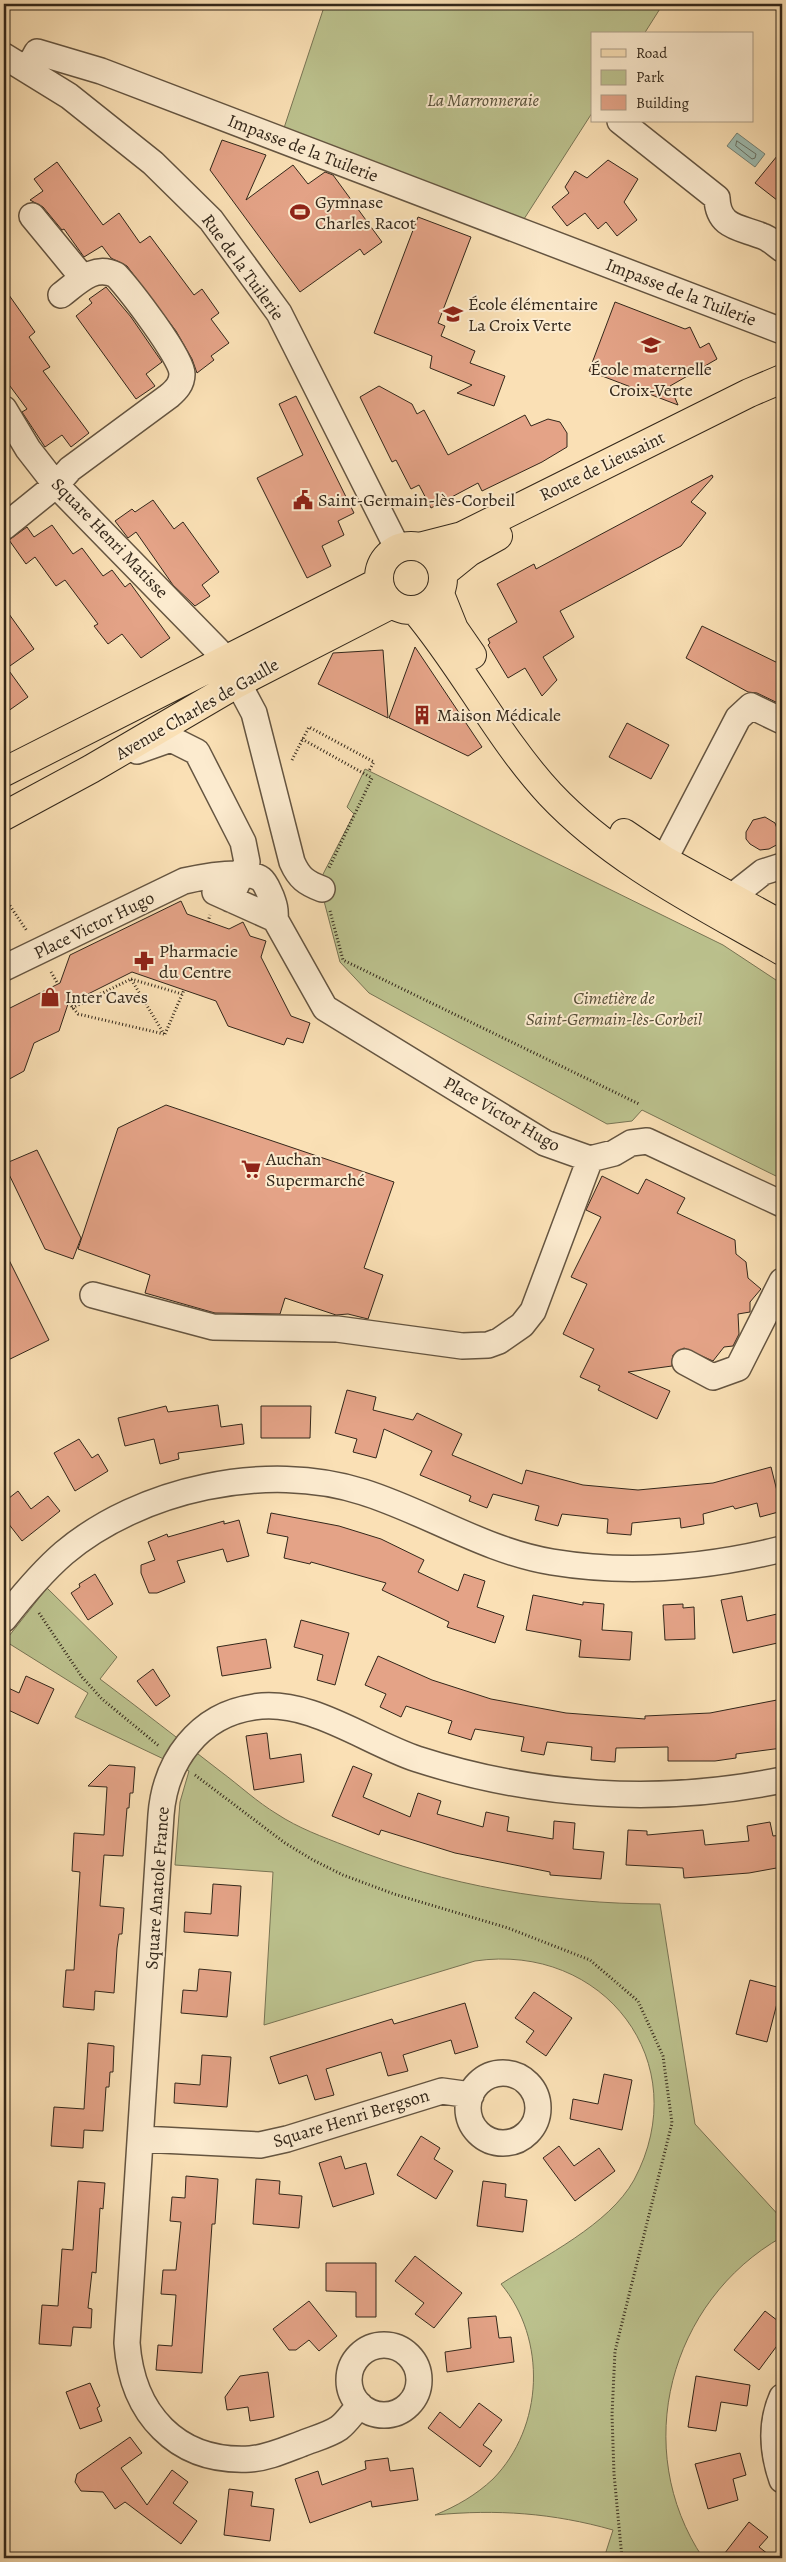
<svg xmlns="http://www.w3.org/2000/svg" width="786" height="2562" font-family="Alegreya,serif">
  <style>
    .green { fill: #bcc28e; stroke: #787454 }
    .water { fill: #9fbdb2; stroke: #748175 }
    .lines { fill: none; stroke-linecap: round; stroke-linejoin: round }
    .shore { stroke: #697266; stroke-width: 1 }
    .building { fill: #e4a387; stroke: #33271a }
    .minor-casing { stroke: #655541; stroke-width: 28 }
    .major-casing { stroke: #33271a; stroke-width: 30 }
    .path { stroke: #33271a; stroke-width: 3; stroke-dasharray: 1 2.5; stroke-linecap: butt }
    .minor { stroke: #fcebcf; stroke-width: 25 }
    .major { stroke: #fae0b5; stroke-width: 28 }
    .labels { text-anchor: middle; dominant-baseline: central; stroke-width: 4; stroke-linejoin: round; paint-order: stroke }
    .park-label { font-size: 18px; font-style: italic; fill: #554e37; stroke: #fcebcf }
    .street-label { font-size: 18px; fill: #33271a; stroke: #fcebcf }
    .poi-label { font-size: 18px; fill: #33271a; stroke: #fcebcf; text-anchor: start }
  </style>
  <rect width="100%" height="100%" fill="#fae0b5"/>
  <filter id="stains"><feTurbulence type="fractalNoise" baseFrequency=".004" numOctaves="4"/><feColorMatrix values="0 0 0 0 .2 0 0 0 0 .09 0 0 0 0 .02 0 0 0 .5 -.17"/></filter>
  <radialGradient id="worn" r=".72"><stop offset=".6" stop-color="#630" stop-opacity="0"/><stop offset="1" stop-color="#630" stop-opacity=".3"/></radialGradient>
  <!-- green -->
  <path class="green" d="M325,4H663L644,34H592V113L524,219L284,128Z
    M365,769L723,945L782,984V1179L642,1110L632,1121L607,1124L369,993L340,962L319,882L354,814L347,807Z
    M47,1588L117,1657L100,1679C140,1709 180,1740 220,1771C239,1785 257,1802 277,1814C298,1828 323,1837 346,1846C446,1886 553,1904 660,1904L695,2124L782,2219V2237C669,2301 630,2449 703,2558H604L613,2530C553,2513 497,2509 435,2515C457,2506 476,2495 493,2479C544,2427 547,2339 501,2284C544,2256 609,2225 634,2180C697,2062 603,1942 475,1961L264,2025L273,1872L175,1865L180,1802L189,1771L75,1717L88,1693L5,1641Z"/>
  <!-- water -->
  <path class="water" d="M737,133L765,154L755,167L727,146Z"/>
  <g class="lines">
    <!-- shore -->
    <path class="shore" d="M737,141L756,154L755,158L752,159L736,146Z"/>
  </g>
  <!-- building -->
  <path class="building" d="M222,140L266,155L246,200L293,165L308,184L325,172L333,175L382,242L364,255L360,249L300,292L210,170Z
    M782,150V204L755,183Z
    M608,160L638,179L624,202L637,220L617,236L606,222L598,229L585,213L567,226L552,207L569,193L565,187L575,171L587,178Z
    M57,162L103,225L119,213L140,243L150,236L194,295L202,289L219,313L211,319L229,343L211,356L214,360L197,373L192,359L176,331L127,266L111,258L102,246L84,257L64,229L62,230L43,207L30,200L43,191L34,179Z
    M418,217L471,237L438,323L445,326L441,336L475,351L470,363L505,376L494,406L457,393L472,385L430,368L432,356L374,333Z
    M106,287L131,317L162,362L146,374L155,386L136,399L76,316L92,303L89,299Z
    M4,288L35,332L29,337L50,367L43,371L89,433L71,447L62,435L45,447L22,412L27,409L4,378Z
    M615,302L685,329L690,327L700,348L709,343L717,359L670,386L678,405L589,371Z
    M379,386L412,404L417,414L424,410L448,455L525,415L531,426L548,419L560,422L567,433V447L542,462L482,491L478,483L431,508L419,485L411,489L396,460L392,462L360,397Z
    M296,396L354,513L338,521L344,535L322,546L331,566L307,578L257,478L303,455L279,404Z
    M712,475L713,477L691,502L706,513L681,546L560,611L574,637L543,657L557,680L542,696L525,668L508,678L488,645L490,643L488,639L517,622L497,584L534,564L536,569Z
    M153,500L174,529L183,522L219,572L202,585L210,596L195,606L173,585L136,532L128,538L115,521L132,509L135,512Z
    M52,525L73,554L82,548L103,576L112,570L125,587L130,583L170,638L141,658L122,634L108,644L94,626L98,624L65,580L56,586L35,557L26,564L9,540L27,527L34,537Z
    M4,607L34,649L7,668L28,697L4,714Z
    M702,626L782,665V705L757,693L748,692L686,658Z
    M415,647L482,747L468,756L389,718Z
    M383,650L388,718L318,684L333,653Z
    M627,723L669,745L651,779L609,757Z
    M765,817L775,823L782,842L769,849L760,850L750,844L746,839V832L753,820Z
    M181,901L187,914L229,929L243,922L250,936L266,941L261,957L291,1016L310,1023L303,1043L287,1038L284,1045L228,1026L216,1001L132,972L68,1004L59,1031L34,1043L24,1071L4,1082V1011L60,983L70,955Z
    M166,1105L394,1182L364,1268L383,1275L368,1319L348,1314L336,1315L285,1298L280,1314L215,1313L145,1293L150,1275L78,1249L118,1128Z
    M37,1150L81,1238L73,1259L45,1249L4,1164Z
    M602,1176L638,1194L646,1179L685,1198L677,1213L735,1240L736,1254L746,1262L748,1278L761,1289L750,1302V1312L738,1314L739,1334L733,1346L724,1347L713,1361L684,1348L673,1355L672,1366L628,1372L670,1391L657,1419L598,1390L600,1386L580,1377L594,1349L563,1334L587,1284L571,1277L601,1217L586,1210Z
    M4,1250L49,1340L4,1362Z
    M347,1390L376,1397L373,1410L413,1420L417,1413L462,1434L452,1455L522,1484L526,1470L583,1485L638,1490L713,1483L771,1467L782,1511L760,1517L757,1503L735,1509L733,1506L703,1514L704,1524L681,1528L680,1518L632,1523L631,1535L607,1533L608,1519L562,1514L558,1526L535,1520L539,1506L493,1494L487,1508L469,1501L471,1496L420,1475L432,1451L384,1429L376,1458L353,1452L357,1439L335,1433Z
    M218,1405L221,1427L242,1424L244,1444L178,1453L179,1459L160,1464L154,1439L125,1446L118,1418L166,1406L168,1412Z
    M261,1406H311L310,1438H261Z
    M79,1439L92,1458L98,1454L108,1471L75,1491L54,1453Z
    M18,1491L31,1509L48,1496L60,1511L22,1541L4,1518V1502Z
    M271,1513L339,1526L381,1539L424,1560L418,1572L458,1591L464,1574L485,1581L477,1607L504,1616L495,1643L447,1627L449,1622L382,1590L386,1583L311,1562L310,1564L284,1558L288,1537L267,1533Z
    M239,1520L249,1556L227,1562L223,1549L177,1561L185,1582L157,1593H149L141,1573V1565L155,1560L148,1542L167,1534L168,1537L224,1521V1524Z
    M95,1574L113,1604L88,1620L71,1593L80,1587L79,1584Z
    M533,1595L583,1605V1602L604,1604L602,1630L632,1632L630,1660L579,1657L581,1640L526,1630Z
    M742,1596L747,1621L777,1614L782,1642L733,1653L721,1600Z
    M683,1604V1608L694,1607L695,1639L665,1640L663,1605Z
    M301,1620L349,1633L335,1685L317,1680L323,1655L294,1647Z
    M266,1639L271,1668L222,1676L217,1647Z
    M378,1656L432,1680L491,1699L566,1713L645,1719V1716L710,1713L782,1699V1748L736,1754V1758L715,1761H668V1747L616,1748L615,1762L591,1760L592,1747L547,1742L544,1755L521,1751L524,1737L475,1729L471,1740L448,1733L452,1721L406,1706L401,1717L380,1707L386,1694L365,1685Z
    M153,1669L170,1696L156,1706L137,1681Z
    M26,1676L54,1689L38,1724L4,1708V1686L19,1693Z
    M267,1733L270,1759L301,1754L304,1782L254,1790L246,1736Z
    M109,1765L135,1767L133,1793H130L129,1808H127L123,1856L104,1855L100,1906L124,1908L122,1934H119L117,1948L114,1993L95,1991L94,2010L63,2007L66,1970H74L80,1872L72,1871L74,1833L104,1835L107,1787L88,1786Z
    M353,1766L372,1774L363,1797L410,1817L418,1793L441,1801L437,1814L483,1827L486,1812L509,1817L507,1831L553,1839L554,1821L575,1823L573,1849L604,1852L601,1879L550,1875V1872L455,1853L381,1830L379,1835L332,1816Z
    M770,1822L773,1836L782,1835V1867L749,1873L684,1878L683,1868L626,1865L628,1830L647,1831V1835L703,1830L705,1845L749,1841L747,1826Z
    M213,1884L241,1886L238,1936L184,1932L185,1912L211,1914Z
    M199,1969L231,1972L227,2017L181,2013L183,1990L197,1991Z
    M750,1980L781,1988L767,2042L736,2034Z
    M534,1992L572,2018L546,2056L526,2042L534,2031L515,2018Z
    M465,2003L478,2047L455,2054L451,2040L403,2055L408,2071L388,2076L381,2052L326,2069L334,2095L315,2100L307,2075L279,2084L270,2057L392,2019L394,2024Z
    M88,2043L114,2046L113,2072H110L109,2087H106L103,2131L84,2130L83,2148L51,2146L54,2107L84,2109Z
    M202,2055L231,2057L227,2107L174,2103L175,2083L200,2085Z
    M604,2074L632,2080L622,2130L570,2119L573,2099L598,2104Z
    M421,2136L440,2148L434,2159L453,2171L436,2199L397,2175Z
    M559,2146L574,2166L599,2148L615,2171L575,2201L543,2158Z
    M341,2156L345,2169L366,2163L374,2194L333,2207L319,2163Z
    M186,2176L218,2179L215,2224H212L202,2373L156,2370L158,2345L172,2346L176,2295L161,2294L163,2270H176L181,2222L170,2221L172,2197L185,2198Z
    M256,2179L280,2181L279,2194L302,2196L299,2228L253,2224Z
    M78,2181L105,2183L103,2209L100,2208L96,2273L92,2272L88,2308L92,2309L91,2328L73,2327L71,2346L39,2344L42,2305L58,2306L62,2249L73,2250Z
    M483,2181L506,2184L505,2197L527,2200L523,2232L477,2226Z
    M415,2256L462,2293L434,2328L415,2314L424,2303L395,2281Z
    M326,2263H376V2317H356V2292L326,2291Z
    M309,2301L337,2336L319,2351L309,2340L296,2350H289L273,2329Z
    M765,2311L782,2324V2339L759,2370L734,2350Z
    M496,2316L499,2338L511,2337L514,2362L447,2372L445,2352L471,2348L468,2318Z
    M268,2372L274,2417L250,2421L248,2407L227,2410L225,2397L240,2376Z
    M696,2376L750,2385L747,2406L721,2402L716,2431L688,2427Z
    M90,2383L100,2406L97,2408L102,2421L80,2429L66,2392Z
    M479,2403L502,2420L483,2445L492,2451L480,2467L428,2428L440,2412L460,2428Z
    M130,2437L142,2453L121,2468L147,2505L172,2470L188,2482L173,2503L197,2521L181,2544L125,2502L115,2509L103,2492L81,2491L75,2482L77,2474Z
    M740,2453L746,2475L733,2479L738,2500L708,2509L695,2464Z
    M388,2458L390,2471L413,2468L418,2500L372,2507L371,2501L310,2523L295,2479L318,2471L322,2485L366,2469L365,2461Z
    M229,2489L253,2492L251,2506L274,2509L270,2541L224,2535Z
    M749,2522L768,2537L759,2547L773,2558H721Z"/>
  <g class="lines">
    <defs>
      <path id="minor" d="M4,56L69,96L153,163L211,220L279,313L398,549
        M27,70L37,52L101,71L782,331
        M620,121L717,198C718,228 740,227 762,236C769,238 776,245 782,249
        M32,216L83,278
        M4,409L28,449L56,485L227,660
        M4,527L56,485L70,469L169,396C176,390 182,384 182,374C182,357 129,289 116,275C94,264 78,282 61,295
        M238,683L254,713L292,862C299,878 306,883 322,889
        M137,751L171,739L197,752L243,842L247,862L230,899
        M664,860L738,718L751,706L782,721
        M215,892L275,919
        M730,898L763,872L782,866
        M4,968L184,881C202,877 246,868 261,879C266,883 268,890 271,896C274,904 276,910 275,919L325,1008L545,1143L590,1159L614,1153L631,1143L647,1141L782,1204
        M93,1295L213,1327L337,1329L462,1346L488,1345L499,1341L522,1325L533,1311L590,1159
        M685,1362L713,1377L738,1368L782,1281
        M4,1619C22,1596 42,1572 64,1553C140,1489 267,1461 363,1492C427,1512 485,1551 552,1562C631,1575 706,1568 782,1549
        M468 2108a35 35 0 1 1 70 0a35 35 0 1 1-70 0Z
        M141,2139L260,2145L287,2139L442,2091L471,2095
        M349 2380a35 35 0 1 1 70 0a35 35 0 1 1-70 0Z
        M782,2397C770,2424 773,2454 782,2480
        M360,2405C353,2412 347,2422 339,2428C329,2435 313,2439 301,2444C285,2450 267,2458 250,2459C176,2463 132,2413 127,2343L161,1815C165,1762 198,1715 254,1707C309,1698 366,1742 417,1759C535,1797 660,1805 782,1780"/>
      <path id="major" d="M379 578a32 32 0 1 1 64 0a32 32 0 1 1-64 0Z
        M419,547L462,536L749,393L782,379
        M443,573L469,552L498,536
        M440,594L454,629L472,655
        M415,610C464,668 498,738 550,794C614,862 702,905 782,951
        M4,772L379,582
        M4,816L91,769L238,683L392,604
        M624,833L664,860L782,925"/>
    </defs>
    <!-- minor casing -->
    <use href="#minor" class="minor-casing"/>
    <!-- major casing -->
    <use href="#major" class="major-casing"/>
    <!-- path -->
    <path class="path" d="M302,739L372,778L329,868
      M292,760L309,727L374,762L369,771
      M4,897L27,931
      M330,911L343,960L639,1104
      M208,922L210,915
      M51,972L58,984
      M131,979L182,994
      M69,1003L78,1014L164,1034
      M72,1008L131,979L164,1034
      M165,1034L184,990
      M39,1613L82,1677L102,1699L159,1746
      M195,1775L285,1843L313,1860L343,1875L394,1894L508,1928L590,1960L638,2001L663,2056L672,2123L615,2351L612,2415L614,2474L622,2558"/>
    <!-- minor -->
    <use href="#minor" class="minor"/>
    <!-- major -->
    <use href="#major" class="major"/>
  </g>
  <!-- icons -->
  <defs>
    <symbol id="stadium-bare" viewBox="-9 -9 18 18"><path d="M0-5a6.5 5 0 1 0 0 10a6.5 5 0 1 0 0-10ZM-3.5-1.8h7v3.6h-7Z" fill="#8f2418" stroke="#fcebcf" stroke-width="2.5" paint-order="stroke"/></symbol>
    <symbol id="school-bare" viewBox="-9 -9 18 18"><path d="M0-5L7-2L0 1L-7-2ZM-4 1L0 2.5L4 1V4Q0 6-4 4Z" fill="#8f2418" stroke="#fcebcf" stroke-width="2.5" paint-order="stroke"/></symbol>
    <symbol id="civic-bare" viewBox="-9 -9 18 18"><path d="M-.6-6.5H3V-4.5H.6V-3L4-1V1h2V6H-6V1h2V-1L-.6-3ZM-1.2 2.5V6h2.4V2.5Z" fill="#8f2418" stroke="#fcebcf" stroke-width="2.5" paint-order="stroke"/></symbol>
    <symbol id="building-bare" viewBox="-9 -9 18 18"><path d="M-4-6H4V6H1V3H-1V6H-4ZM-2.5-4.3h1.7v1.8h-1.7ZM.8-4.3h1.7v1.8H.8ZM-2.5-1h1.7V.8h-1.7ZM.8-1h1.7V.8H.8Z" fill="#8f2418" stroke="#fcebcf" stroke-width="2.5" paint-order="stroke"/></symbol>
    <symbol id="pharmacy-bare" viewBox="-9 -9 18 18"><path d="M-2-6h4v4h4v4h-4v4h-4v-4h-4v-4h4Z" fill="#8f2418" stroke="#fcebcf" stroke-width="2.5" paint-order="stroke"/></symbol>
    <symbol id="shop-bare" viewBox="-9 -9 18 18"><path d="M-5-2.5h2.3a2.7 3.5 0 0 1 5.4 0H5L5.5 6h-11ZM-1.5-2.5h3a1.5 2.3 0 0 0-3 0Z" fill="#8f2418" stroke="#fcebcf" stroke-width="2.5" paint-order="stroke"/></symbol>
    <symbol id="supermarket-bare" viewBox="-9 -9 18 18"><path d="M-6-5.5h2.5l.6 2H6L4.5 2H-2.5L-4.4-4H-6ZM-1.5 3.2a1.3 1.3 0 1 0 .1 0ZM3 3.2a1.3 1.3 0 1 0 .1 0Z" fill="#8f2418" stroke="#fcebcf" stroke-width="2.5" paint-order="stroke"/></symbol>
  </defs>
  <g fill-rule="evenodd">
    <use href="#stadium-bare" x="286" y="198" width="28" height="28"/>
    <use href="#school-bare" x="439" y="300" width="28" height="28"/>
    <use href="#school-bare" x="637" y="331" width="28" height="28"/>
    <use href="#civic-bare" x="289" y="486" width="28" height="28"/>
    <use href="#building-bare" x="408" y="701" width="28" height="28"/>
    <use href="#pharmacy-bare" x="130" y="947" width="28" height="28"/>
    <use href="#shop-bare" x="36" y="983" width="28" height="28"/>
    <use href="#supermarket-bare" x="237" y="1155" width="28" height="28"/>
  </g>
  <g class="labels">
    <!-- park labels -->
    <g class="park-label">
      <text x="483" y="100">La Marronneraie</text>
      <text x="614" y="998">Cimetière de<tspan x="614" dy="21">Saint-Germain-lès-Corbeil</tspan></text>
    </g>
    <!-- street labels -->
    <g class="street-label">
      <text transform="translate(303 148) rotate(21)">Impasse de la Tuilerie</text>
      <text transform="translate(243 267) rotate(54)">Rue de la Tuilerie</text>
      <text transform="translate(681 292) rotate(21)">Impasse de la Tuilerie</text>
      <text transform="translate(602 466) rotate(-26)">Route de Lieusaint</text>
      <text transform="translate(110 538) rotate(46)">Square Henri Matisse</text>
      <text transform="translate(197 709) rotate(-30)">Avenue Charles de Gaulle</text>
      <text transform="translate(94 925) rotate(-26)">Place Victor Hugo</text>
      <text transform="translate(502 1114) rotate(30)">Place Victor Hugo</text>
      <text transform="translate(157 1888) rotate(-86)">Square Anatole France</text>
      <text transform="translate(351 2118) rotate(-17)">Square Henri Bergson</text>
    </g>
    <!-- poi labels -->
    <g class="poi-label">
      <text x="315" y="202">Gymnase<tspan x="315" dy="21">Charles Racot</tspan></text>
      <text x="468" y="304">École élémentaire<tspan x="468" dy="21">La Croix Verte</tspan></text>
      <text x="651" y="369" text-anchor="middle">École maternelle<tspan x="651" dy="21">Croix-Verte</tspan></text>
      <text x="318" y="500">Saint-Germain-lès-Corbeil</text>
      <text x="437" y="715">Maison Médicale</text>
      <text x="159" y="951">Pharmacie<tspan x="159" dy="21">du Centre</tspan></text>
      <text x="65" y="997">Inter Caves</text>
      <text x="266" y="1159">Auchan<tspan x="266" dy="21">Supermarché</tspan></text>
    </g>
  </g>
  <!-- margin -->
  <rect width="786" height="2562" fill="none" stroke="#fae0b5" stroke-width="20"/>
  <rect x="5" y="5" width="776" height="2552" fill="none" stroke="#33271a" stroke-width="2.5"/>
  <rect x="10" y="10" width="766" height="2542" fill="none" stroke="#33271a"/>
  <!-- legend -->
  <rect x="591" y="32" width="162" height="90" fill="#fcebcf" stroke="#ac9d87"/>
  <rect x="601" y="49" width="25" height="8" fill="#fae0b5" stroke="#ac9d87"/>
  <text x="636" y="58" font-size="15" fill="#33271a">Road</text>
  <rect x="601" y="70" width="25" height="15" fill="#bcc28e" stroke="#ac9d87"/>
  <text x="636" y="82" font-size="15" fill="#33271a">Park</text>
  <rect x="601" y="95" width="25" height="15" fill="#e4a387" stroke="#ac9d87"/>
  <text x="636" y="108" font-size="15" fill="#33271a">Building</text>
  <rect width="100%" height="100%" filter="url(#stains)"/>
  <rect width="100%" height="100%" fill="url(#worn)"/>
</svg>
